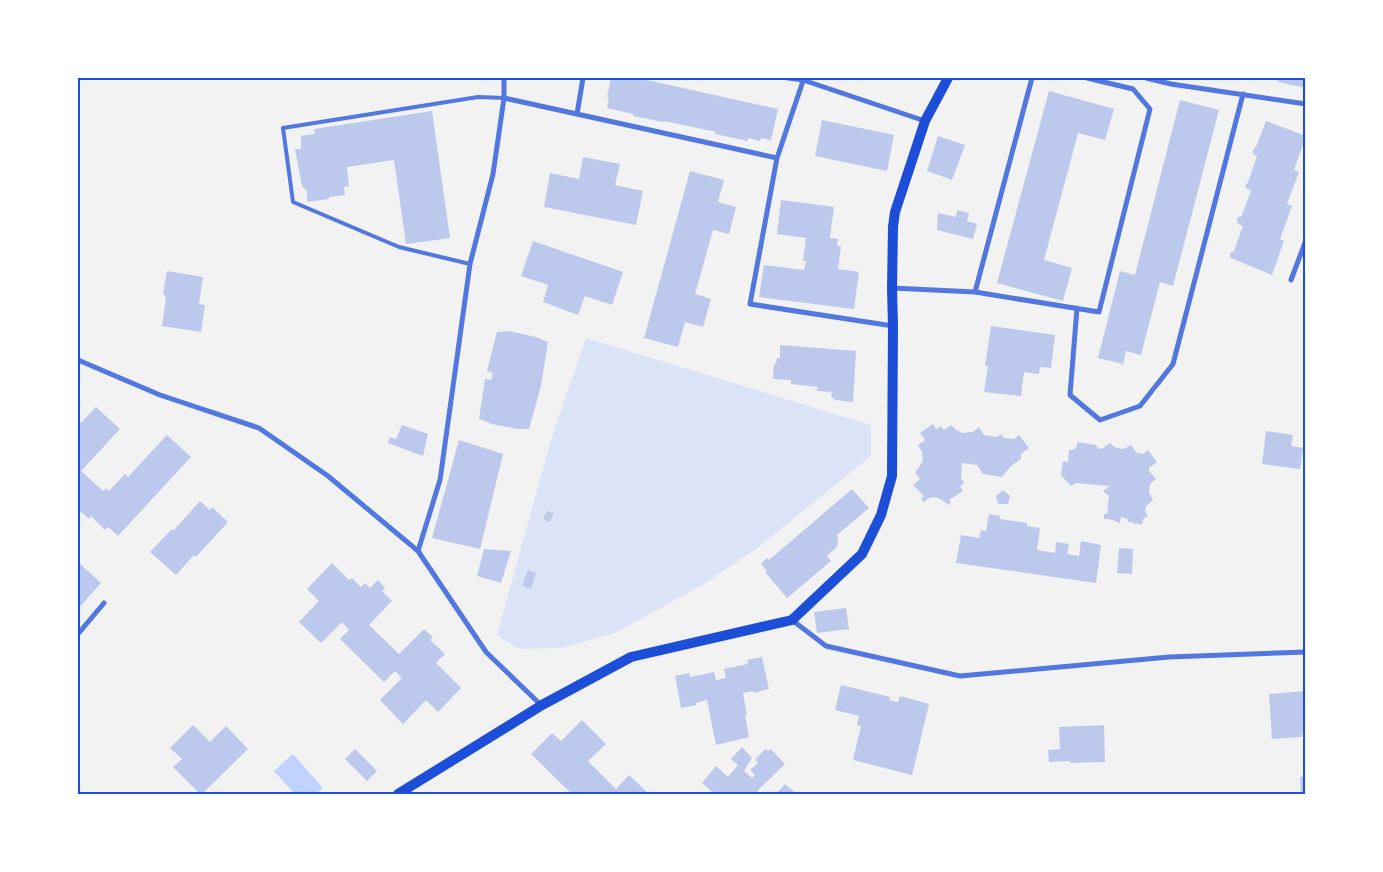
<svg xmlns="http://www.w3.org/2000/svg" width="1383" height="872" font-family="Bitter,serif">
  <style>
    .green { fill: #dbe4f7 }
    .water { fill: #bfd3fe }
    .building { fill: #bdc9ec }
    .lines { fill: none; stroke-linecap: round; stroke-linejoin: round }
    .service { stroke: #5277de; stroke-width: 4 }
    .minor { stroke: #5277de; stroke-width: 5 }
    .secondary { stroke: #1d4ed8; stroke-width: 10 }
    .neatline { fill: none; stroke: #1d4ed8; stroke-width: 2 }
  </style>
  <rect width="100%" height="100%" fill="#f2f2f2"/>
  <!-- green -->
  <path class="green" d="M586,338L871,425V456L755,550L701,586L615,633L561,648L518,649L497,635L550,443Z"/>
  <!-- water -->
  <path class="water" d="M293,754L323,788L315,794H295L274,771Z"/>
  <!-- building -->
  <path class="building" d="M611,78H638L778,109L771,140L761,138L760,141L748,138V141L715,134L716,132L664,121L663,122L633,116V114L607,108L609,97H607Z
    M1279,78H1306V88L1278,82Z
    M1049,91L1114,109L1105,140L1078,133L1044,260L1072,268L1063,301L997,283Z
    M1180,100L1219,110L1173,286L1160,282L1141,355L1126,351L1123,364L1098,358L1120,271L1135,275Z
    M432,111L450,238L406,244L394,160L347,167L349,186L344,187L345,195L329,197V199L307,202V191L302,186L295,149H301V136L315,134L314,129Z
    M822,120L894,135L887,171L815,156Z
    M1266,121L1306,136L1294,170L1299,172L1287,204L1292,206L1280,239L1284,241L1272,275L1231,258L1230,257V253L1234,251L1243,226L1238,224L1237,220L1238,217H1241L1251,191L1246,188L1245,186L1248,182L1257,156L1253,154V151L1255,147H1256Z
    M938,136L965,145L952,180L927,171Z
    M583,157L620,164L615,185L643,191L636,225L544,207L550,173L579,179Z
    M690,171L724,180L718,202L736,207L729,234L713,230L695,294L711,299L703,327L685,322L678,347L644,338Z
    M781,200L834,207L830,238L838,239L837,246H841L838,269L859,272L854,309L759,297L764,265L804,270L806,261H803L806,238L777,234Z
    M957,210L969,213L967,221L977,224L973,239L937,230L938,213L956,217Z
    M533,241L623,272L612,305L585,296L578,315L543,302L548,285L521,276Z
    M167,271L203,277L199,304L205,305L201,332L162,326L166,297L163,293Z
    M991,326L1055,335L1051,368L1040,367L1039,374L1024,372L1021,396L984,392L988,366H985Z
    M509,331L536,337L548,342L541,386L529,429H518L492,424L479,419L485,379L491,380L493,373L487,371L497,332Z
    M780,345L856,351L853,402L835,400L831,396L832,392L817,391L818,387L791,384V380L773,379L774,363L776,364L777,358H780Z
    M96,407L120,429L81,471L103,491L106,488L109,491L125,474L128,477L167,435L191,457L118,536L108,527L105,530L91,516L89,519L78,509V426Z
    M933,424L936,429L941,426L944,430L951,425L956,430L963,433L973,432L979,427L984,435L997,437L1001,434L1004,438L1014,439L1019,435L1029,448L1021,454V459L1011,466L1002,477L983,474L977,465L962,463L961,478L964,483L960,486L963,491L949,500L951,502L949,505L942,500L935,497L929,498L924,502L921,499L924,496L913,485L920,479L915,472L920,466L923,460L922,452L918,445L925,440L920,433Z
    M402,425L428,434L423,456L388,443L390,437L396,439Z
    M1266,431L1293,435L1291,446L1303,448L1300,469L1262,464Z
    M459,440L503,454L480,549L432,538Z
    M1078,442L1096,445L1098,448L1102,449L1110,443L1114,447L1121,449L1126,448L1131,445L1137,453L1143,454L1148,450L1157,462L1149,468V471L1156,479L1150,484L1149,492L1153,500L1146,506L1145,511L1148,516L1143,519L1142,525L1135,523V525L1132,522H1128V519L1121,517L1120,523L1109,519H1104V514H1107L1109,496L1103,491L1110,486L1076,483L1071,486L1061,475L1063,461L1068,462L1069,450H1072L1076,448Z
    M852,489L869,508L837,535L838,540L837,547L827,556L831,561L787,598L765,572L767,571L761,564L767,558L769,560Z
    M1003,490L1010,496L1008,504H998L996,496Z
    M200,501L210,510L212,507L228,522L196,557L194,555L176,575L150,552L172,529L174,530Z
    M547,511L554,513L550,522L543,519Z
    M989,514L1000,516V519L1027,523V526L1040,528L1037,550L1055,553L1056,542L1069,544L1067,554L1079,556L1081,541L1101,545L1096,583L956,563L961,535L979,538L981,530L986,531Z
    M1119,548L1133,549L1132,574L1117,573Z
    M484,549L511,551L501,583L477,576Z
    M79,563L101,583L78,609V564Z
    M332,563L349,580L352,578L361,587L365,583L370,588L378,580L385,588L382,591L392,601L369,625L399,654L424,629L433,637L430,640L445,654L436,663L461,688L438,712L426,700L403,724L380,700L402,678L395,671L384,682L340,639L349,630L342,622L321,643L299,622L319,601L307,589Z
    M528,570L536,573L531,589L522,586Z
    M846,608L849,629L817,633L814,612Z
    M762,657L769,689L754,693L753,691L743,693L747,715H745L749,737L716,745L707,700L696,703V705L681,708L675,676L689,673L690,677L714,672L716,680L726,678L724,669L748,664L747,660Z
    M841,685L890,697L889,700L898,702L900,696L929,704L912,775L853,760L861,726L857,725L859,716L835,710Z
    M1306,691V732H1302V737L1272,739L1269,694Z
    M582,720L606,744L588,761L616,789L629,775L649,794H572L531,754L552,733L561,741Z
    M193,725L210,742L226,726L248,749L202,794H200L173,767L182,759L170,748Z
    M1104,725L1105,762L1070,763V761L1049,762L1048,750L1060,749L1059,727Z
    M742,747L752,758L744,771L752,778L755,775L751,771V769L758,763L755,760L765,749L768,751L771,749L785,764L757,791L761,794H715L702,783L716,766L728,777L738,765L731,759Z
    M355,749L377,771L367,781L345,759Z
    M1306,776V794H1301L1300,777Z
    M785,784L797,794H776Z"/>
  <g class="lines">
    <!-- service -->
    <path class="service" d="M470,264L399,247L293,202L283,128L478,97L504,98"/>
    <!-- minor -->
    <path class="minor" d="M788,78L803,80L925,121
      M804,78L777,158L750,304L893,326
      M1146,78L1171,84L1306,104
      M504,98L777,158
      M577,114L583,78
      M1291,280L1306,240
      M892,288L975,292L1099,312L1150,109L1133,89L1087,78
      M975,292L1032,78
      M1077,308L1070,395L1100,420L1140,406L1173,364L1243,94
      M78,360L160,395L259,428L328,476L418,551L486,652L541,705
      M418,551L440,480L470,264L493,174L504,98V78
      M792,620L826,646L960,676L1169,657L1306,652
      M78,634L104,603"/>
    <!-- secondary -->
    <path class="secondary" d="M398,794L542,705L631,657L792,620L862,554L881,515L892,476L893,326L892,288L893,227L895,212L925,121L948,78"/>
  </g>
  <!-- border -->
  <rect width="1383" height="872" fill="none" stroke="#ffffff" stroke-width="158"/>
  <rect x="79" y="79" width="1225" height="714" class="neatline"/>
</svg>
